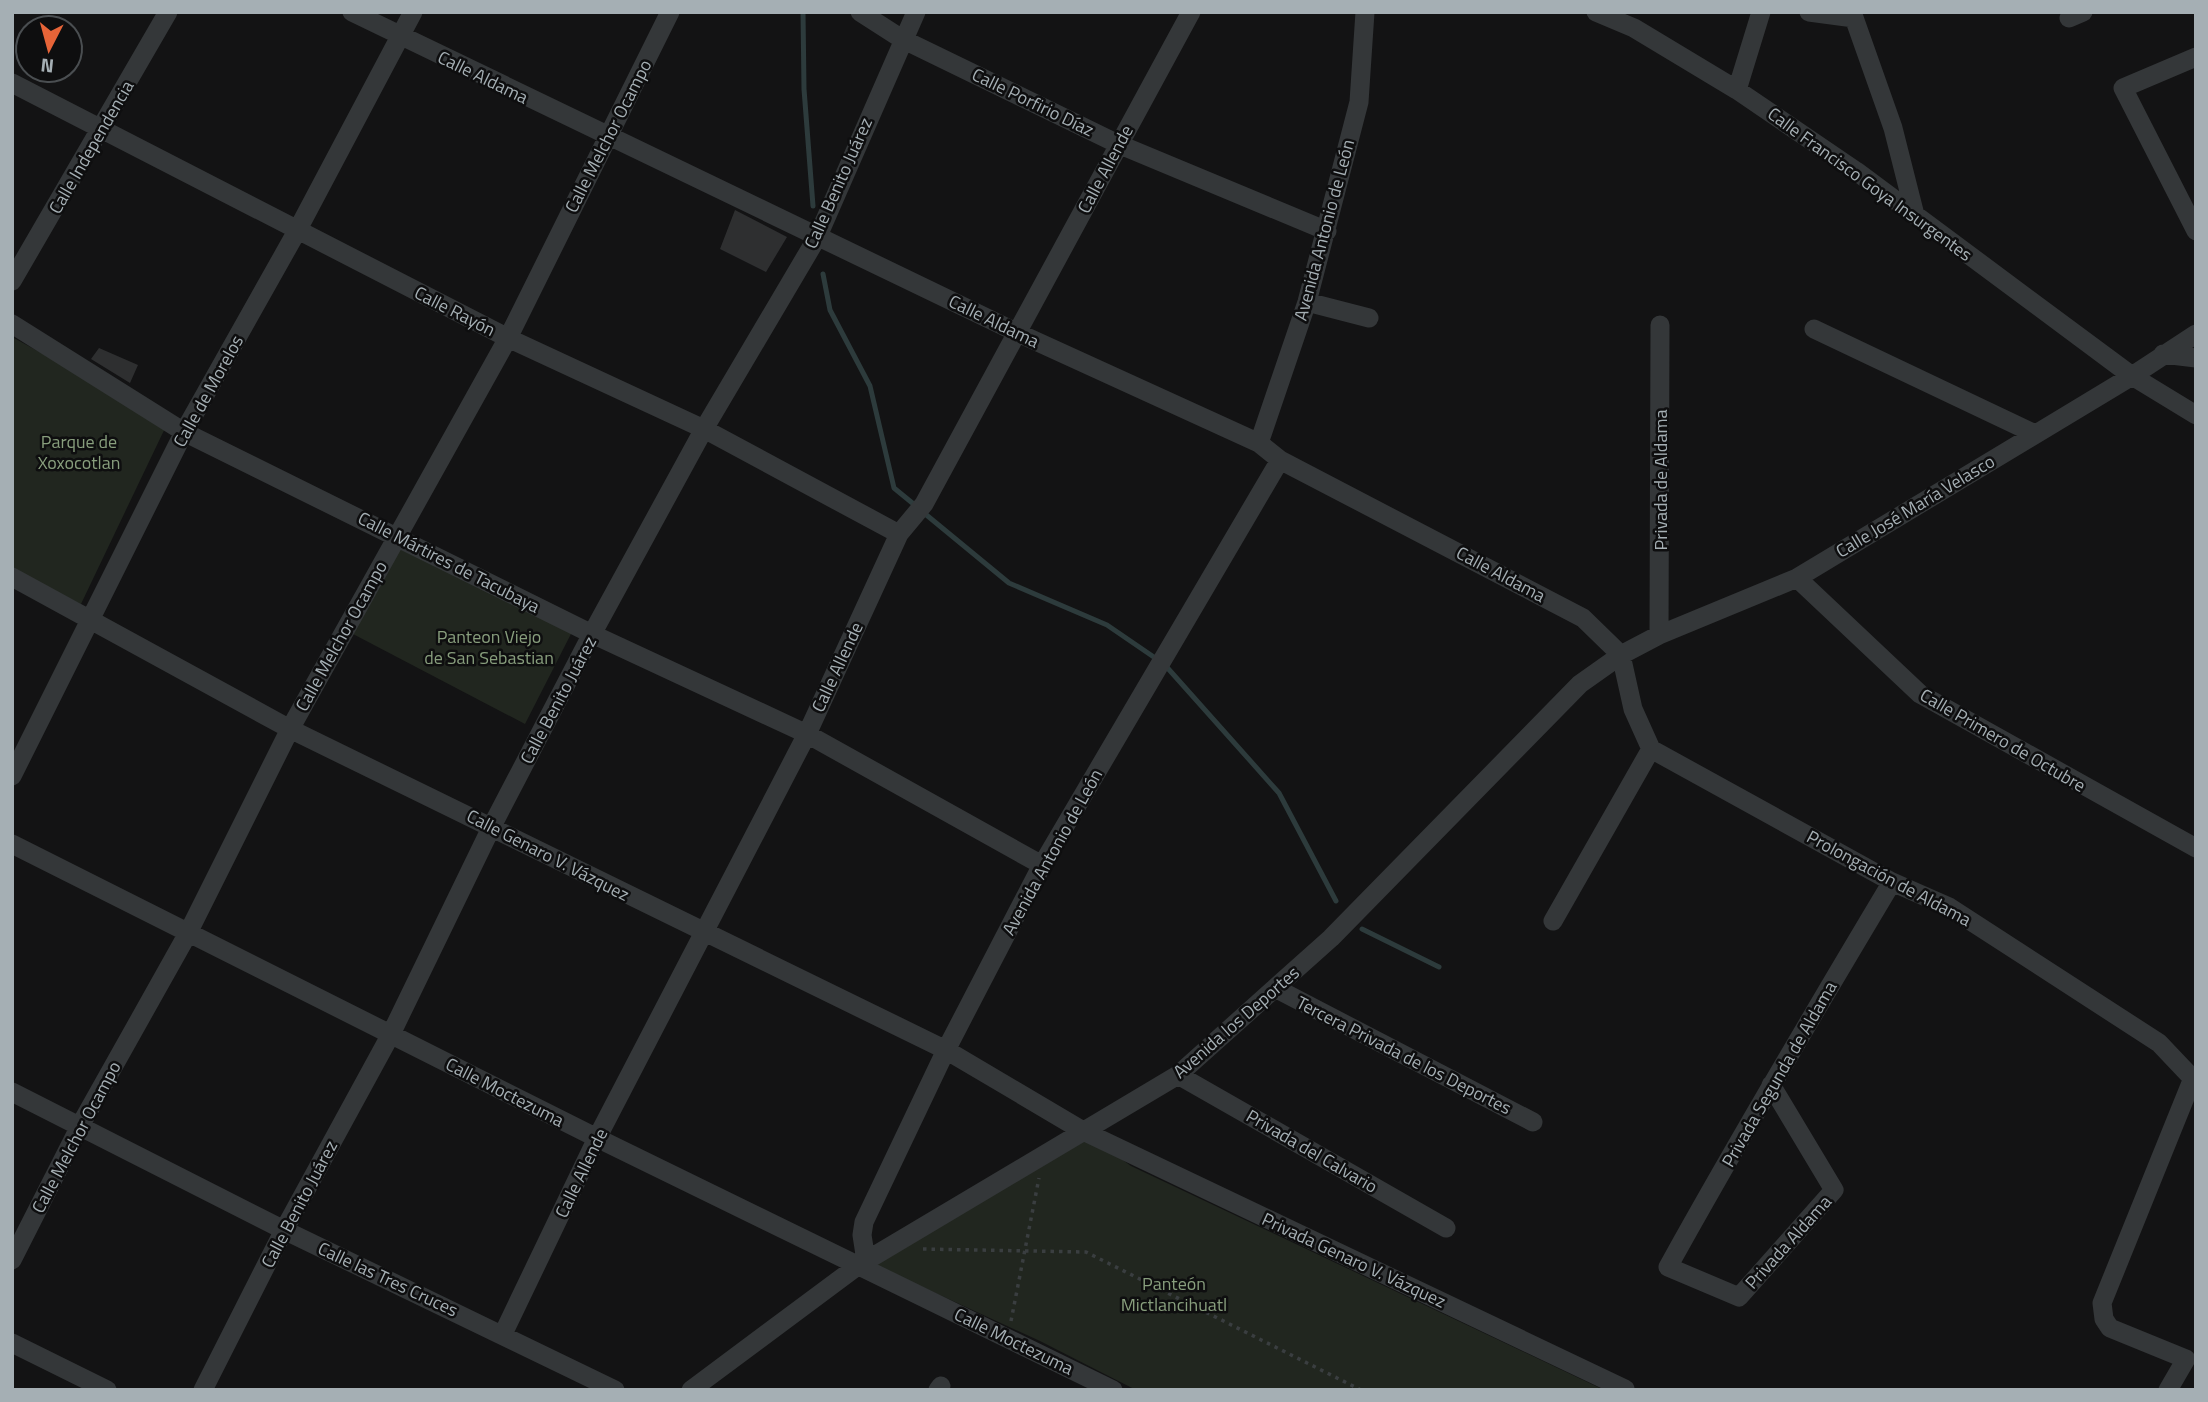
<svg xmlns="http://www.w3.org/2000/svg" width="2208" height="1402" font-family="'Titillium Web',sans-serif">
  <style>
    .green { fill: #21261f }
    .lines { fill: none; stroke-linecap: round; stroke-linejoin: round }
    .stream { stroke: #2d3b3c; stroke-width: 5 }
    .building { fill: #2e2f30 }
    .path { stroke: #3a3e40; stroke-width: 3.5; stroke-dasharray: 3.5 5; stroke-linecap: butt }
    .minor { stroke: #343739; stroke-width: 19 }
    .labels { text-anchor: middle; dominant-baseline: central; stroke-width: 5; stroke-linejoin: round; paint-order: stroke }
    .street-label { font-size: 18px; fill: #a5afb4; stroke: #0e0e0f }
    .park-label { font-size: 18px; fill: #889e7d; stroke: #0e0e0f }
  </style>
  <rect width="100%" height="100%" fill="#131314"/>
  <!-- green -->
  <path class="green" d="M12,337L168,422L81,604L12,571Z
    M401,543L573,630L525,724L353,634Z
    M1083,1131L1131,1166L1604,1390H1136L1040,1341L866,1261Z"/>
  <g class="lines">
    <!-- stream -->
    <path class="stream" d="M803,12L804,89L813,206
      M823,274L830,310L870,386L894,488L916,506
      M924,513L1009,583L1107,625L1164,664L1279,793L1336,901
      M1362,929L1439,967"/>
  </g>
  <!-- building -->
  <path class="building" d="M735,210L787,237L766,272L720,249Z
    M99,348L138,365L130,383L91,359Z"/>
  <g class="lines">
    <!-- path -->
    <path class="path" d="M923,1249L1086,1252L1361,1390
      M1011,1321L1039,1178"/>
    <!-- minor -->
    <path class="minor" d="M352,12L1018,333L1259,443L1280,460L1583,618L1621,655
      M860,12L902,39L1118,144L1327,231
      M1596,12L1634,28L1737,90L1856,171L2132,376L2196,415
      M1809,12L1854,18
      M1852,12L1893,128L1915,215
      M2069,18L2083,12
      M2196,57L2123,88L2196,231
      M12,83L508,338L704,429L899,534
      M1737,90L1761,12
      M12,281L168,12
      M1307,302L1369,318
      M12,324L184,432L592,634L807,734L1042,865
      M1814,329L2033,433
      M2163,354L2196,358
      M1259,443L1307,302L1359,102L1365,12
      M12,577L290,729L946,1050L1083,1131L1625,1389
      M1797,578L1920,694L2196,848
      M1659,635L1660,325
      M1621,655L1633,709L1651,749L1892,882L1949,907L2159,1043L2196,1082
      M12,776L184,432L297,231L413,12
      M12,844L597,1138L1113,1390
      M1553,921L1651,749
      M1275,988L1533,1122
      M1178,1075L1446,1228
      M1771,1085L1834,1190L1739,1297L1668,1267C1740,1137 1816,1009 1892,882
      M12,1092L284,1230L615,1390
      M12,1260L81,1124L187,935L290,729L508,338L670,12
      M866,1261L862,1235L864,1222L946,1050L1042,865L1280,460
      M503,1334L597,1138L807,734L899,534L924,504L1191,12
      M12,1343L107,1390
      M203,1390L284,1230L391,1034L492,826L592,634L704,429L818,236L916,12
      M691,1390L859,1265L1178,1075L1331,938L1580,684L1621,655L1659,635L1797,578L2132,376L2196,334
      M938,1390L941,1386
      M2168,1390L2186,1359L2110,1328L2104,1319L2102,1303L2193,1078"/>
  </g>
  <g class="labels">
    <!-- street labels -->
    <g class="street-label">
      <text transform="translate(483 77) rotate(26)">Calle Aldama</text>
      <text transform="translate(1033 102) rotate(26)">Calle Porfirio Díaz</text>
      <text transform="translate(608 136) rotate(-63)">Calle Melchor Ocampo</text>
      <text transform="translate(91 147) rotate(-60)">Calle Independencia</text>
      <text transform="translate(1105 169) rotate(-62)">Calle Allende</text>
      <text transform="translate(838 183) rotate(-66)">Calle Benito Juárez</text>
      <text transform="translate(1870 184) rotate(36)">Calle Francisco Goya Insurgentes</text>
      <text transform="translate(1324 230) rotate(-75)">Avenida Antonio de León</text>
      <text transform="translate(455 311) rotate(27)">Calle Rayón</text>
      <text transform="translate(994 321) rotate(26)">Calle Aldama</text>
      <text transform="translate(208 391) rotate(-61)">Calle de Morelos</text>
      <text transform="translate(1660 480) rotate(-90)">Privada de Aldama</text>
      <text transform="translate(1915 506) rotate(-31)">Calle José María Velasco</text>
      <text transform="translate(449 562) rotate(27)">Calle Mártires de Tacubaya</text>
      <text transform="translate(1501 574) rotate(28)">Calle Aldama</text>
      <text transform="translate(341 636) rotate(-61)">Calle Melchor Ocampo</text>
      <text transform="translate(837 667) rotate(-65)">Calle Allende</text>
      <text transform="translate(558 700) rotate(-62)">Calle Benito Juárez</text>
      <text transform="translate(2003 740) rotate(30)">Calle Primero de Octubre</text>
      <text transform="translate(1052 852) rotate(-61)">Avenida Antonio de León</text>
      <text transform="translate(548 855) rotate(27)">Calle Genaro V. Vázquez</text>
      <text transform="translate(1889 878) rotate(28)">Prolongación de Aldama</text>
      <text transform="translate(1236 1022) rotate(-41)">Avenida los Deportes</text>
      <text transform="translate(1404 1055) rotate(27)">Tercera Privada de los Deportes</text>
      <text transform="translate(1779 1074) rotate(-60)">Privada Segunda de Aldama</text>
      <text transform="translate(505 1092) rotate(27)">Calle Moctezuma</text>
      <text transform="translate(76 1137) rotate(-62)">Calle Melchor Ocampo</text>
      <text transform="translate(1312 1151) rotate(30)">Privada del Calvario</text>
      <text transform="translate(581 1173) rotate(-64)">Calle Allende</text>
      <text transform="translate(299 1204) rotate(-62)">Calle Benito Juárez</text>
      <text transform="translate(1788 1242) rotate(-48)">Privada Aldama</text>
      <text transform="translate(1354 1260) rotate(25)">Privada Genaro V. Vázquez</text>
      <text transform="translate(388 1279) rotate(25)">Calle las Tres Cruces</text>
      <text transform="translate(1014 1341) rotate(26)">Calle Moctezuma</text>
    </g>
    <!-- park labels -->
    <g class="park-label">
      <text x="79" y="441">Parque de<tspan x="79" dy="21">Xoxocotlan</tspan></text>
      <text x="489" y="636">Panteon Viejo<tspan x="489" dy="21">de San Sebastian</tspan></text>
      <text x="1174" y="1283">Panteón<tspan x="1174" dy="21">Mictlancihuatl</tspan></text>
    </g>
  </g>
  <!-- border -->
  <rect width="2208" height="1402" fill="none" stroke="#a5afb4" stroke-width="28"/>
  <!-- north arrow -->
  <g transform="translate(49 49) rotate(186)"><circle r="33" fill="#0e0e0f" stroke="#4a4e51" stroke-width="2"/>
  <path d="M0-5L12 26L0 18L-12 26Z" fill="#e76438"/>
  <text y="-10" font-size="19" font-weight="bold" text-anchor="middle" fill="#a5afb4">N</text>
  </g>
</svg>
